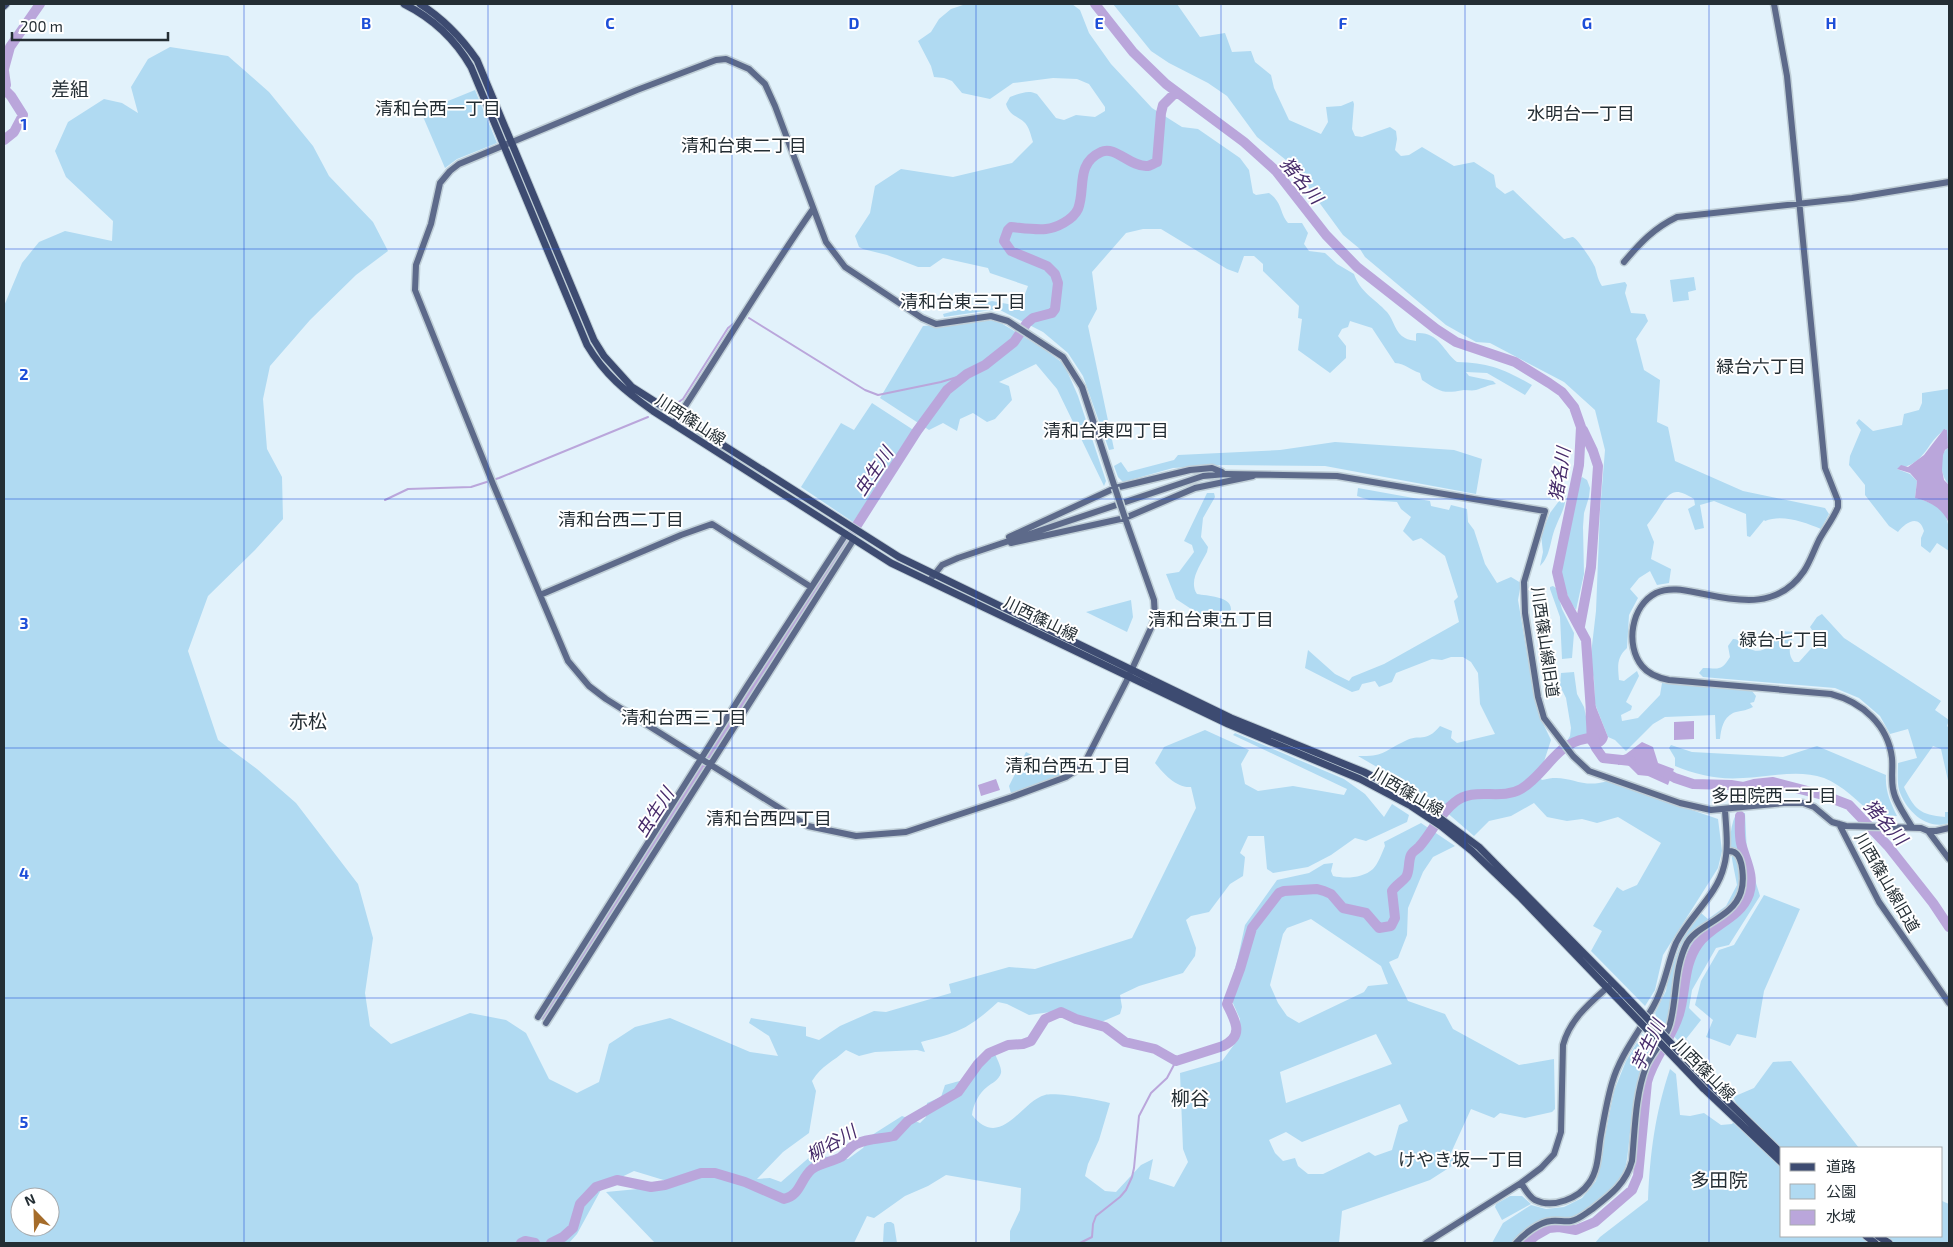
<svg xmlns="http://www.w3.org/2000/svg" width="1953" height="1247" font-family="'Exo 2','Noto Sans JP',sans-serif">
  <style>
    .green { fill: #b0daf2; fill-rule: evenodd }
    .water { fill: #baa6db }
    .lines { fill: none; stroke-linecap: round; stroke-linejoin: round }
    .stream { stroke: #baa6db; stroke-width: 2 }
    .river { stroke: #baa6db; stroke-width: 10 }
    .secondary-casing { stroke: #c0cfd7; stroke-width: 9 }
    .primary-casing { stroke: #c0cfd7; stroke-width: 9 }
    .secondary { stroke: #5d6a8a; stroke-width: 6 }
    .primary { stroke: #3d4b71; stroke-width: 7 }
    .secondary-bridge-casing { stroke: #c0cfd7; stroke-width: 9; stroke-linecap: butt }
    .primary-bridge-casing { stroke: #c0cfd7; stroke-width: 9; stroke-linecap: butt }
    .secondary-bridge { stroke: #5d6a8a; stroke-width: 6 }
    .primary-bridge { stroke: #3d4b71; stroke-width: 7 }
    .grid { fill: none; stroke: #1d4ed8; stroke-width: 1; stroke-opacity: 0.55 }
    .labels { text-anchor: middle; dominant-baseline: central; stroke-width: 4; stroke-linejoin: round; paint-order: stroke }
    .street-label { font-size: 16px; fill: #242e34; stroke: #fff }
    .neighbourhood-label { font-size: 18px; fill: #242e34; stroke: #fff }
    .water-label { font-size: 18px; font-style: italic; fill: #462b6a; stroke: #fff }
    .quarter-label { font-size: 19px; fill: #242e34; stroke: #fff }
    .grid-label { font-size: 16px; text-anchor: middle; font-weight: bold; fill: #1d4ed8; stroke: #fff; stroke-width: 4; stroke-linejoin: round; paint-order: stroke }
  </style>
  <rect width="100%" height="100%" fill="#e2f2fb"/>
  <!-- green -->
  <path class="green" d="M966,4H1072L1080,10L1089,33L1111,64L1152,108L1182,127L1198,129L1240,158L1249,170L1253,193L1256,195L1269,193C1283,203 1279,212 1288,223H1302L1308,233L1304,244L1309,251L1325,253L1337,264L1354,274C1360,292 1375,299 1387,312C1394,320 1395,333 1405,338C1408,340 1413,340 1416,341V334L1417,333C1439,332 1443,351 1457,362C1489,363 1504,369 1532,385L1525,395L1487,373L1466,372L1469,376L1493,381L1496,384C1488,385 1483,388 1476,390C1472,391 1468,390 1464,390C1442,394 1441,392 1422,380L1420,373C1410,370 1406,364 1395,363L1372,328L1350,321L1348,327L1342,329L1338,336L1346,346V358L1330,373L1298,350L1302,319L1298,318L1299,306L1263,271V264L1254,256H1244L1238,273L1227,269L1161,229H1143L1126,233L1092,272L1097,309L1088,326L1114,449L1109,450L1083,376L1068,353L1043,332L998,309L944,317L943,314L992,301L1013,305L1025,294L1028,286L990,273L988,268L943,258L930,267H918L887,255L863,249L859,247L855,236L870,213L875,186L901,169L953,177L1012,163L1033,142C1031,136 1029,126 1024,122C1017,116 1009,115 1006,104L1010,97C1019,94 1028,89 1037,94L1056,118L1064,120L1076,115L1095,117L1105,111V107L1089,84L1077,79L1053,78L1013,83L990,99L962,93L952,81L944,78L934,77L931,66L918,41L931,32L939,19L951,9Z
    M1113,4H1177L1200,37L1225,33L1232,52L1251,51L1255,62L1271,75L1274,88L1289,120L1321,134L1328,122L1326,107L1341,106L1353,101L1354,104L1352,129L1355,136L1362,137L1390,127L1396,131L1397,139L1395,150L1401,156L1409,155L1422,147L1454,166L1474,162L1494,175L1496,187L1505,194L1513,190L1564,239C1565,239 1572,237 1573,237C1577,238 1593,262 1595,267C1597,274 1598,280 1602,286L1625,282L1627,285L1625,293L1631,313L1645,314L1648,321L1636,339L1644,370L1660,380L1657,422L1668,427L1675,461L1743,491L1825,508L1829,514L1821,529C1804,522 1782,514 1765,521L1764,520L1750,537L1747,536L1746,514L1714,501L1700,505L1704,528L1695,530L1688,509L1695,505L1694,499C1677,489 1672,489 1661,505C1657,512 1652,519 1647,525L1654,542L1651,559L1671,569L1669,583L1657,585L1650,571L1639,578L1630,589L1638,598L1629,615L1627,648C1616,658 1618,667 1619,680L1624,681L1637,671L1639,676L1626,702L1632,706L1631,710L1621,715L1622,721L1638,718L1660,695L1662,683L1752,691L1756,696L1754,702L1750,703L1753,707C1746,711 1738,711 1733,713C1723,718 1721,729 1720,739H1716L1715,715L1665,717L1653,724L1626,751L1615,740L1608,737L1595,704L1594,679L1590,663L1596,611L1600,511L1605,450L1595,410L1564,382L1490,343L1476,342L1446,325L1365,257L1360,249L1343,235L1291,164L1257,137L1227,96L1208,83L1169,63L1151,51Z
    M170,47L228,56L269,92L313,146L329,176L373,222L388,251L356,275L310,320L270,366L263,399L267,449L282,477L283,519L255,550L208,596L188,651L218,740L257,769L296,803L358,884L373,938L365,993L370,1026L391,1044L470,1013L506,1020L526,1033L549,1079L577,1093L599,1082L609,1044L635,1027L670,1018L750,1052L778,1056L769,1036L749,1023L751,1018L806,1027V1036L819,1040L840,1026L874,1011L886,1012L951,993L949,984L1009,967L1035,969L1132,938L1196,808L1191,787C1176,788 1164,774 1155,763L1164,747L1205,730L1249,750L1241,764L1245,784L1258,791L1293,786L1344,795L1347,789L1233,735L1235,733L1344,779L1365,794L1384,817L1392,804L1409,815L1407,822L1366,841L1355,838L1331,855L1308,867L1273,873L1267,869L1264,836H1248L1240,853L1245,857L1243,876L1230,884L1209,912L1191,916L1186,920L1196,948L1195,956L1183,973L1139,986L1120,995L1122,1007L1120,1014L1099,1023L1065,1010L1029,1015L1007,1004L998,1002C968,1029 960,1032 921,1042L925,1052L917,1050L875,1052L859,1056L846,1050C833,1062 822,1065 812,1081L816,1091L809,1133L783,1152L757,1179L770,1178L781,1182L812,1155L848,1159L863,1148L872,1135L902,1116L920,1123L926,1117L927,1103L941,1097L945,1085L963,1080L967,1077L971,1066L982,1056L995,1054C997,1059 1002,1068 1001,1073C999,1080 992,1083 987,1087C979,1093 973,1105 972,1115C1001,1151 1021,1101 1045,1095C1057,1092 1098,1100 1110,1103L1099,1140L1088,1164L1085,1176L1105,1191L1116,1192L1141,1165L1153,1159L1149,1179L1174,1187L1188,1162L1183,1149L1180,1073L1222,1061L1239,1038L1240,1019L1228,992L1237,962L1245,925L1277,880L1309,873L1324,864L1333,863L1331,871L1333,876C1346,879 1363,878 1373,869C1378,864 1382,853 1385,846L1384,842L1421,823L1455,846L1433,857L1423,872L1408,908L1407,935L1398,958L1389,962L1408,1001L1445,1014L1453,1029L1519,1065L1554,1059L1555,1109L1552,1112L1525,1118L1500,1113L1494,1118L1471,1109L1450,1155L1458,1162L1430,1180L1342,1211L1339,1243H1010V1231L1020,1210L1021,1188L946,1175L928,1186L905,1196L874,1218L867,1216L854,1243H655L606,1192L680,1185L634,1171L603,1186L577,1234L569,1243H4V306L22,263L39,242L65,231L112,241L113,221L66,177L55,151L68,122L104,99L122,103L138,113L131,87L148,59ZM1311,919L1381,966L1388,984L1368,986L1364,992L1299,1023L1287,1016L1278,1003L1270,985L1283,934L1287,928ZM1376,1034L1392,1064L1286,1103L1280,1072ZM1400,1104L1408,1121L1399,1125L1392,1150L1375,1156L1369,1152L1323,1174H1308L1298,1166L1295,1158L1283,1161L1275,1153L1269,1140L1286,1132L1302,1142ZM20,1197H50V1227H20Z
    M475,90L497,143L457,159L445,168L421,112Z
    M1694,277L1696,290L1688,292L1689,300L1673,302L1670,280Z
    M996,320L1044,349L1064,364L1078,396L1106,481L1104,486L1057,389L1036,364L999,382L1009,386L1012,400L995,419L987,422L973,413L960,419L957,431L943,423L929,430L880,398L923,326Z
    M1948,389L1949,485C1941,477 1937,455 1948,448L1946,429C1926,441 1927,464 1897,469L1910,474L1917,481L1915,498C1951,507 1949,519 1949,551L1937,543L1930,553L1921,546V538L1924,531C1919,514 1906,522 1898,532L1889,526L1865,495V485L1849,465L1850,456L1861,430L1856,423L1859,419L1873,431L1902,425L1904,414L1919,410L1922,403V393Z
    M872,403L915,431L853,522L801,487L841,423L854,430Z
    M1335,442L1454,450L1482,459L1476,494L1325,466L1224,465L1173,468L1123,482L1118,477L1114,466L1121,462L1128,472L1174,460L1178,455L1280,450Z
    M1582,477L1587,480L1590,488L1589,497L1584,513L1583,527L1584,574L1576,610L1570,601L1559,574L1576,485Z
    M1358,488L1430,501L1431,506L1449,510L1451,505L1467,509L1468,522L1474,530L1485,564L1497,583L1511,577L1521,583L1518,600L1531,677L1539,715L1551,740L1539,777L1542,780C1569,772 1580,790 1607,781L1718,819L1722,851L1718,868L1663,955L1655,990L1645,1006L1591,951L1602,931L1593,926L1617,887L1623,891L1637,885L1661,843L1618,817L1597,823L1582,819L1567,821L1547,817L1534,803L1511,816L1489,821L1474,836L1430,798L1358,756C1384,757 1384,751 1405,741C1420,733 1425,744 1440,726L1452,731L1451,738L1457,743L1495,734L1480,704L1478,673L1471,662L1463,657H1451L1442,660L1432,659L1396,673L1392,682L1379,687L1375,681L1362,684L1359,690L1352,692L1305,668L1308,650L1335,674L1349,681L1352,677L1384,664L1459,622L1454,601L1458,597L1445,556L1421,538L1413,541L1403,531L1411,517L1401,509L1397,502L1369,500L1357,496Z
    M1207,493H1214L1215,497L1203,518L1201,537L1208,547L1207,552C1201,564 1188,581 1197,594C1207,596 1232,596 1231,610L1214,624L1176,599L1166,574L1179,572L1194,552L1192,545L1184,541Z
    M1565,493C1567,506 1560,515 1556,526C1550,539 1551,556 1540,566L1543,552L1541,535L1550,513Z
    M1553,586L1556,588L1562,609L1574,633L1572,658L1562,659L1560,617L1550,589V587Z
    M1131,600L1133,617L1127,632L1086,612Z
    M1822,614L1844,638L1941,701L1935,710L1949,720L1947,726L1949,728V785L1941,749L1933,746L1904,787C1914,809 1920,815 1945,817V812H1949V823C1927,831 1906,811 1899,790C1897,782 1898,771 1898,763L1917,758L1908,729L1890,734L1880,716L1859,698L1835,688L1703,677L1699,673L1703,668C1718,668 1721,672 1730,657L1728,646L1733,639C1740,639 1744,645 1750,649C1764,656 1775,641 1781,631L1795,632C1791,642 1786,653 1794,662H1799L1817,642L1816,636L1810,627L1817,617Z
    M1574,672L1577,694L1584,707L1588,726L1586,741L1573,746L1567,741L1570,736L1571,728L1566,698L1560,686L1561,673Z
    M1671,745L1692,752L1783,757L1817,746L1886,775C1885,790 1890,802 1897,816L1873,815C1859,802 1842,785 1824,778C1798,769 1769,777 1743,778C1719,780 1697,775 1675,766V758L1669,748Z
    M1026,752L1065,773L1066,777L1012,797L1009,786Z
    M1745,813L1747,854L1760,896L1729,945L1716,948L1692,990L1689,1008L1701,1020L1686,1039L1702,1058L1698,1061L1657,1019L1655,1013L1666,991L1668,977L1683,938L1701,913L1708,919L1726,906L1737,885C1733,862 1725,837 1736,814Z
    M1764,895L1800,909L1764,991L1756,1038L1737,1034L1730,1046L1706,1037L1713,1020L1695,1005L1701,981L1719,950L1734,945Z
    M1642,1034L1654,1047C1634,1073 1633,1110 1629,1142C1627,1158 1627,1173 1616,1186C1610,1194 1582,1214 1573,1218C1554,1224 1547,1214 1526,1230L1524,1243H1492L1503,1223L1531,1205L1546,1209L1564,1207L1582,1198L1596,1181L1614,1091L1626,1061Z
    M1791,1061L1859,1148H1782V1236H1942V1201L1949,1204V1243H1595L1600,1237L1648,1200C1650,1153 1655,1114 1670,1069L1676,1074L1680,1115L1690,1116L1704,1113L1721,1125L1732,1124L1741,1113L1733,1097L1754,1088L1773,1062Z
    M1510,1196H1522L1531,1204L1502,1220L1495,1207L1496,1204Z
    M887,1222H891L894,1224L897,1243H883L884,1224Z"/>
  <!-- water -->
  <path class="water" d="M1944,429L1947,430L1948,448L1945,450L1943,455L1942,470L1944,480L1949,485V523C1942,508 1931,502 1915,498L1917,481L1910,473L1897,469L1901,465L1908,467L1924,455Z
    M1588,698L1594,702L1608,737C1607,744 1600,748 1593,751L1586,741C1588,727 1583,712 1588,698Z
    M1694,721V739L1674,740V722Z
    M1642,742L1653,747L1658,763L1674,769L1668,785L1648,776L1638,775L1626,763L1618,765V757L1626,754Z
    M996,779L1000,790L981,796L978,785Z"/>
  <g class="lines">
    <!-- stream -->
    <path class="stream" d="M749,318L865,390L878,395L941,382L967,374
      M673,406L683,399L728,328L733,324
      M385,500L408,489L471,487L499,478L648,417
      M1080,1243L1092,1237L1093,1224L1096,1216L1120,1197L1126,1190L1132,1177L1134,1168L1139,1116L1151,1093L1167,1078L1176,1061"/>
    <!-- river -->
    <path class="river" d="M1095,4L1133,52L1166,84L1244,142L1276,171L1326,235L1357,267L1436,329L1456,342L1515,362L1549,383L1562,392L1574,407L1581,427L1579,465L1557,572L1563,597L1586,640L1591,712
      M4,69L10,47L40,4
      M4,71L6,85L4,88
      M4,89L11,96L23,115L14,132L4,140
      M1580,626L1591,567L1598,466L1593,451L1583,430
      M1594,738L1596,748L1603,758L1631,761
      M1661,770L1675,778L1693,784L1731,785L1743,787L1754,784L1773,782L1823,795L1849,805L1888,846L1933,903L1949,927
      M1741,801L1743,787
      M544,1015L857,525L917,431L947,390L967,374L985,365L1014,342L1027,323L1033,318L1052,313L1055,309L1058,283L1055,274L1047,266L1011,251L1004,241L1008,230L1011,227C1022,228 1035,230 1046,229C1056,228 1073,220 1078,209C1086,189 1075,164 1101,152C1115,145 1130,167 1147,166C1150,166 1154,163 1157,162L1161,113L1163,105L1176,92
      M521,1243L525,1241L535,1243
      M551,1243L563,1237L573,1228L580,1204L596,1187L617,1180L651,1187L665,1185L701,1173H715L745,1182L784,1199C801,1195 800,1179 812,1169C820,1163 832,1162 841,1157C846,1153 850,1147 856,1144C868,1138 881,1139 894,1136L908,1121L958,1092L978,1064L989,1053L1008,1045L1023,1044L1031,1041L1045,1019L1061,1012L1076,1019L1105,1027L1125,1042L1155,1049L1176,1061L1223,1046C1245,1035 1235,1021 1227,1004L1240,969L1252,928L1279,893L1284,891L1317,889L1324,891L1331,894L1343,908L1366,913L1379,928L1391,926L1395,918L1392,891C1396,885 1402,882 1406,877C1410,871 1408,861 1411,855C1412,852 1417,849 1419,847C1432,833 1439,814 1455,802C1474,786 1500,801 1521,789C1548,773 1557,738 1594,738
      M1527,1243L1535,1236L1549,1228L1559,1227L1576,1230L1595,1222L1632,1190L1638,1176L1647,1082C1653,1058 1672,1038 1679,1014C1686,991 1683,965 1698,944C1712,924 1740,919 1749,894C1755,875 1745,860 1741,843C1739,834 1740,825 1740,816"/>
    <defs>
      <path id="secondary" d="M1774,4L1787,76L1825,468L1838,501V507C1833,519 1825,529 1819,540C1814,550 1810,562 1804,571C1779,608 1741,602 1704,594C1688,591 1671,586 1656,593C1631,606 1625,645 1642,666C1649,675 1659,678 1669,680L1831,694C1862,702 1888,725 1892,758C1893,768 1891,778 1893,789C1895,802 1905,815 1912,827
        M1624,262C1640,243 1654,228 1677,217L1852,198L1949,182
        M674,423C721,352 764,279 813,209
        M1115,488L1082,387L1063,357L1008,321L991,316L936,324L922,318L845,267L826,242L775,106L765,84L749,69L726,59L716,60L637,90L459,164L450,171L440,183L431,224L416,265L415,290L493,484L568,661L589,686L606,699L808,826L856,836L906,832L1012,797L1066,777L1083,766L1126,682L1151,628L1155,618L1154,600L1125,518
        M1009,537L1115,488L1190,470L1212,468L1222,472
        M1011,543L1125,518L1195,488L1253,476
        M930,580L942,565L958,558L1203,476L1226,474L1337,476L1545,511L1524,582L1525,613L1538,697L1544,718L1573,756L1589,771L1680,803L1711,810L1784,803H1803L1814,807L1832,822L1846,826L1921,828L1928,831L1949,859
        M540,595L681,535L712,524L811,587
        M1839,824L1879,902L1949,1003
        M1928,831H1936L1949,828
        M538,1017L747,686L846,534
        M546,1023L854,539
        M1521,1183C1525,1189 1529,1197 1535,1200C1553,1209 1579,1198 1589,1183C1599,1169 1598,1151 1601,1135C1604,1118 1607,1100 1612,1083C1620,1055 1639,1032 1653,1007C1665,987 1667,964 1676,943C1689,916 1717,896 1724,866C1729,848 1726,828 1725,810
        M1426,1243L1521,1183L1541,1168L1554,1154L1561,1132L1563,1045C1570,1019 1590,1003 1610,985
        M1516,1243C1524,1234 1539,1222 1551,1221C1557,1220 1565,1222 1571,1221C1578,1220 1585,1214 1591,1210C1609,1196 1626,1184 1632,1161C1635,1130 1635,1096 1646,1067C1652,1052 1666,1040 1670,1024C1677,998 1674,968 1687,943C1698,924 1733,918 1741,892C1744,883 1744,857 1734,852C1732,851 1729,851 1727,851"/>
      <path id="primary" d="M404,4C432,18 455,39 471,67L587,345C605,375 625,391 653,411L891,563L1228,724L1360,779L1411,806L1441,826L1472,851L1521,898L1616,997
        M420,4C444,19 461,37 477,60L594,340L604,356L632,387L899,557L1231,718L1364,772L1406,793L1479,847L1622,992
        M4,6L6,4
        M1710,1084L1782,1154
        M1703,1088L1782,1163
        M1866,1236L1875,1243
        M1878,1236L1889,1243"/>
    </defs>
    <!-- secondary casing -->
    <use href="#secondary" class="secondary-casing"/>
    <!-- primary casing -->
    <use href="#primary" class="primary-casing"/>
    <!-- secondary -->
    <use href="#secondary" class="secondary"/>
    <!-- primary -->
    <use href="#primary" class="primary"/>
    <defs>
      <path id="secondary-bridge" d="M1115,488L1125,518"/>
      <path id="primary-bridge" d="M1622,992L1710,1084
        M1616,997L1703,1088"/>
    </defs>
    <!-- secondary-bridge casing -->
    <use href="#secondary-bridge" class="secondary-bridge-casing"/>
    <!-- primary-bridge casing -->
    <use href="#primary-bridge" class="primary-bridge-casing"/>
    <!-- secondary-bridge -->
    <use href="#secondary-bridge" class="secondary-bridge"/>
    <!-- primary-bridge -->
    <use href="#primary-bridge" class="primary-bridge"/>
  </g>
  <!-- grid -->
  <path class="grid" d="M244,4V1243M488,4V1243M732,4V1243M976,4V1243M1221,4V1243M1465,4V1243M1709,4V1243M4,249H1949M4,499H1949M4,748H1949M4,998H1949"/>
  <g class="labels">
    <!-- street labels -->
    <g class="street-label">
      <text transform="translate(691 419) rotate(33)">川西篠山線</text>
      <text transform="translate(1041 618) rotate(26)">川西篠山線</text>
      <text transform="translate(1546 642) rotate(82)">川西篠山線旧道</text>
      <text transform="translate(1408 791) rotate(30)">川西篠山線</text>
      <text transform="translate(1888 882) rotate(60)">川西篠山線旧道</text>
      <text transform="translate(1705 1069) rotate(45)">川西篠山線</text>
    </g>
    <!-- neighbourhood labels -->
    <g class="neighbourhood-label">
      <text x="438" y="108">清和台西一丁目</text>
      <text x="1581" y="113">水明台一丁目</text>
      <text x="744" y="145">清和台東二丁目</text>
      <text x="963" y="301">清和台東三丁目</text>
      <text x="1761" y="366">緑台六丁目</text>
      <text x="1106" y="430">清和台東四丁目</text>
      <text x="621" y="519">清和台西二丁目</text>
      <text x="1211" y="619">清和台東五丁目</text>
      <text x="1784" y="639">緑台七丁目</text>
      <text x="684" y="717">清和台西三丁目</text>
      <text x="1068" y="765">清和台西五丁目</text>
      <text x="1774" y="795">多田院西二丁目</text>
      <text x="769" y="818">清和台西四丁目</text>
      <text x="1461" y="1159">けやき坂一丁目</text>
    </g>
    <!-- water labels -->
    <g class="water-label">
      <text transform="translate(1302 180) rotate(50)">猪名川</text>
      <text transform="translate(873 471) rotate(-56)">虫生川</text>
      <text transform="translate(1559 474) rotate(-81)">猪名川</text>
      <text transform="translate(654 812) rotate(-57)">虫生川</text>
      <text transform="translate(1886 822) rotate(48)">猪名川</text>
      <text transform="translate(1647 1045) rotate(-65)">芋生川</text>
      <text transform="translate(831 1143) rotate(-30)">柳谷川</text>
    </g>
    <!-- quarter labels -->
    <g class="quarter-label">
      <text x="70" y="88">差組</text>
      <text x="308" y="720">赤松</text>
      <text x="1190" y="1097">柳谷</text>
      <text x="1719" y="1179">多田院</text>
    </g>
  </g>
  <g class="grid-label">
    <text x="366" y="29">B</text>
    <text x="610" y="29">C</text>
    <text x="854" y="29">D</text>
    <text x="1099" y="29">E</text>
    <text x="1343" y="29">F</text>
    <text x="1587" y="29">G</text>
    <text x="1831" y="29">H</text>
    <text x="24" y="130">1</text>
    <text x="24" y="380">2</text>
    <text x="24" y="629">3</text>
    <text x="24" y="879">4</text>
    <text x="24" y="1128">5</text>
  </g>
  <!-- border -->
  <rect width="1953" height="1247" fill="none" stroke="#242e34" stroke-width="10"/>
  <!-- legend -->
  <rect x="1780" y="1147" width="162" height="90" fill="#ffffff" stroke="#a7abae"/>
  <rect x="1790" y="1163" width="25" height="8" fill="#3d4b71" stroke="#a7abae"/>
  <text x="1826" y="1172" font-size="15" fill="#242e34">道路</text>
  <rect x="1790" y="1184" width="25" height="15" fill="#b0daf2" stroke="#a7abae"/>
  <text x="1826" y="1197" font-size="15" fill="#242e34">公園</text>
  <rect x="1790" y="1210" width="25" height="15" fill="#baa6db" stroke="#a7abae"/>
  <text x="1826" y="1222" font-size="15" fill="#242e34">水域</text>
  <!-- north arrow -->
  <g transform="translate(35 1212) rotate(337)"><circle r="24" fill="#ffffff" stroke="#a7abae"/>
  <path d="M0-4L9 19L0 12L-9 19Z" fill="#a56c2a"/>
  <text y="-8" font-size="14" font-weight="bold" text-anchor="middle" fill="#242e34">N</text>
  </g>
  <!-- scale -->
  <path d="M12 32v8h156v-8" fill="none" stroke="#242e34" stroke-width="2.5"/>
  <text x="20" y="32" font-size="15" fill="#242e34" stroke="#ffffff" stroke-width="4" paint-order="stroke">200 m</text>
</svg>
